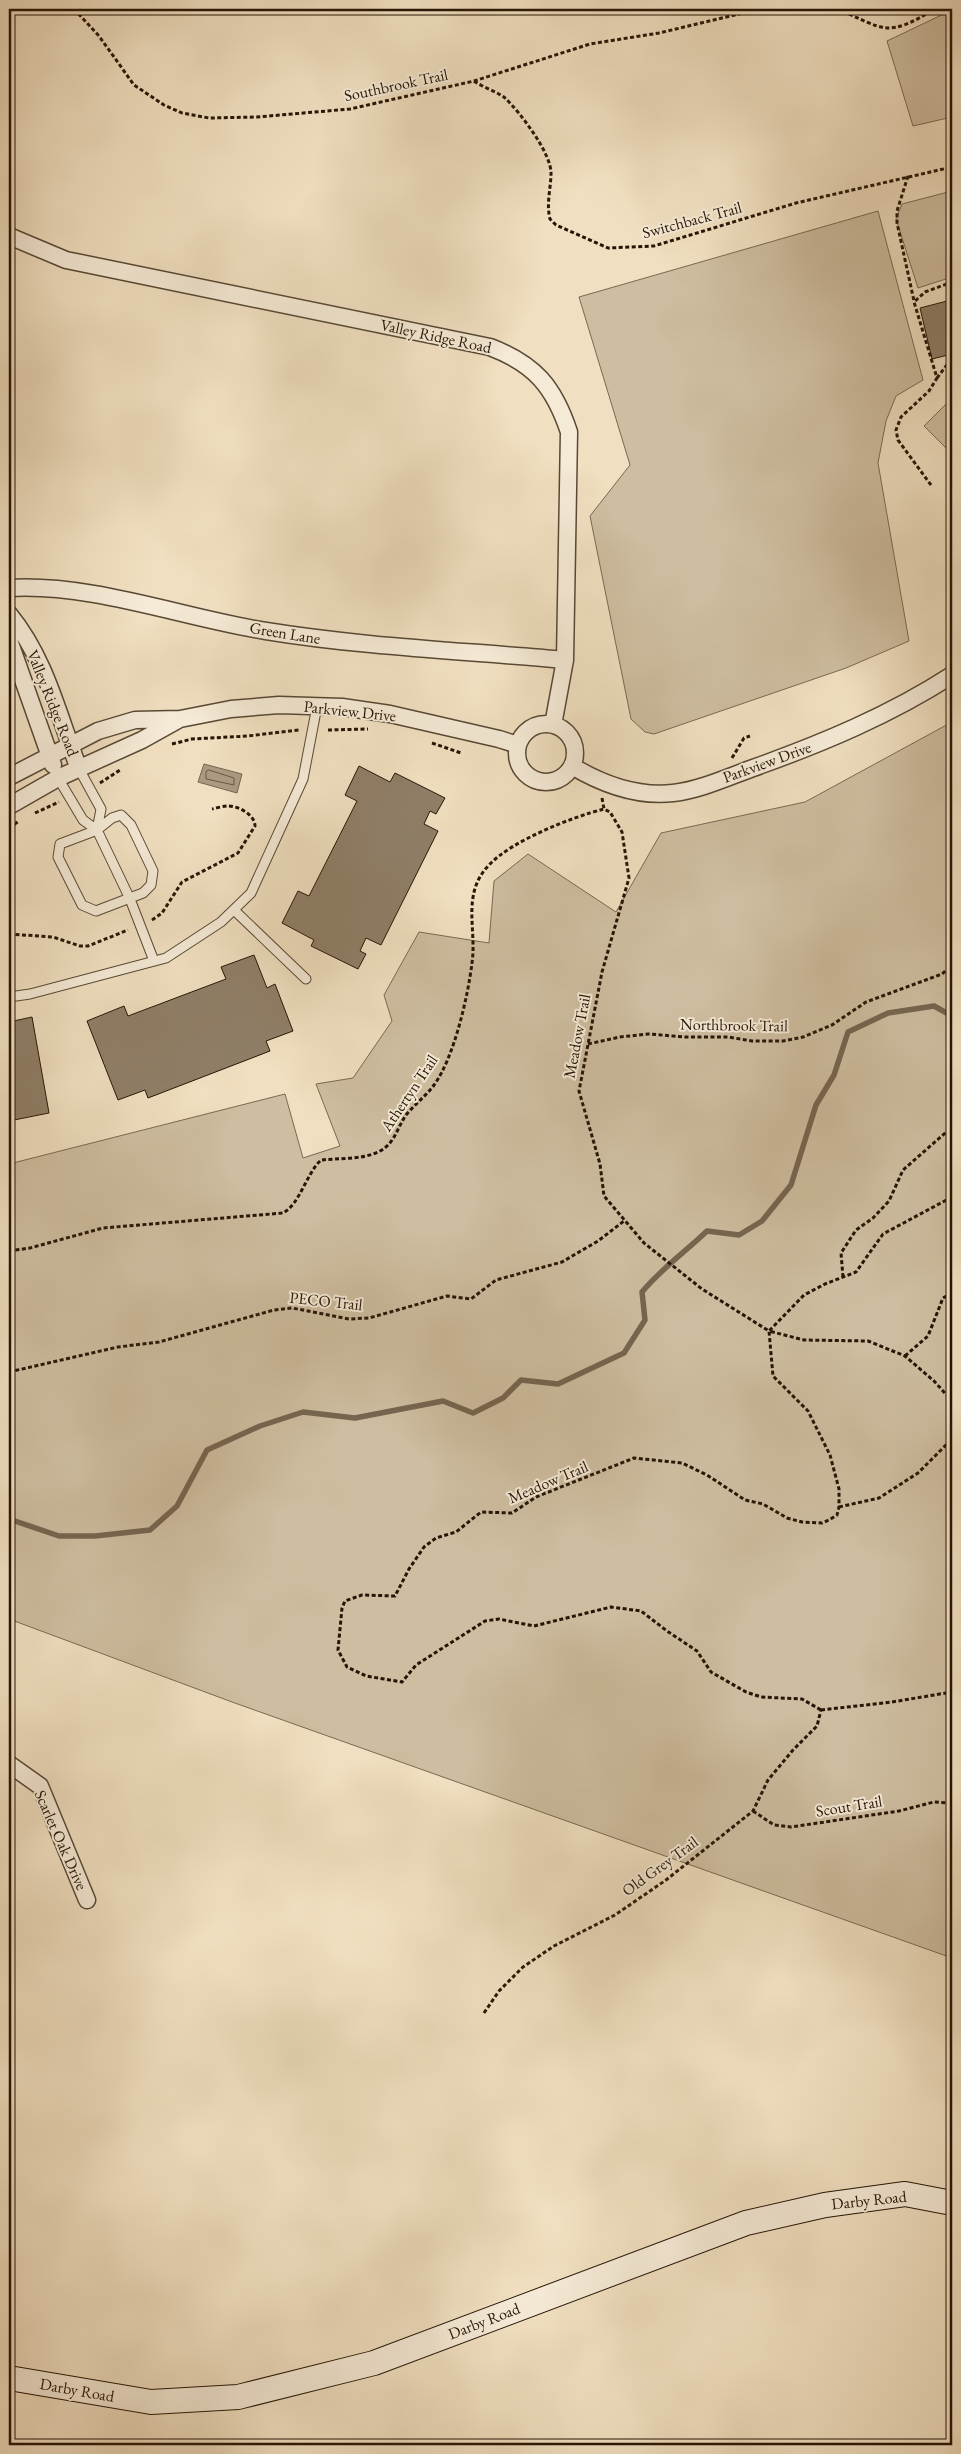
<svg xmlns="http://www.w3.org/2000/svg" width="961" height="2454" font-family="'EB Garamond',serif">
  <style>
    .green { fill: #cebda0; stroke: #7a6953 }
    .water { fill: #ab9a81; stroke: #766550 }
    .lines { fill: none; stroke-linecap: round; stroke-linejoin: round }
    .shore { stroke: #685844; stroke-width: 1 }
    .stream { stroke: #766550; stroke-width: 5.5 }
    .building { fill: #8f7e67; stroke: #261506 }
    .service-casing { stroke: #584834; stroke-width: 11 }
    .minor-casing { stroke: #584834; stroke-width: 19 }
    .secondary-casing { stroke: #261506; stroke-width: 26 }
    .path { stroke: #261506; stroke-width: 3; stroke-dasharray: 4 2.5; stroke-linecap: butt }
    .service { stroke: #f5ead6; stroke-width: 9 }
    .minor { stroke: #f5ead6; stroke-width: 16 }
    .secondary { stroke: #f5ead6; stroke-width: 24 }
    .labels { text-anchor: middle; dominant-baseline: central; stroke-width: 4; stroke-linejoin: round; paint-order: stroke }
    .street-label { font-size: 16px; fill: #261506; stroke: #f5ead6 }
  </style>
  <rect width="100%" height="100%" fill="#f0dfc0"/>
  <filter id="stains"><feTurbulence type="fractalNoise" baseFrequency=".004" numOctaves="4"/><feColorMatrix values="0 0 0 0 .2 0 0 0 0 .09 0 0 0 0 .02 0 0 0 .5 -.17"/></filter>
  <radialGradient id="worn" r=".72"><stop offset=".6" stop-color="#630" stop-opacity="0"/><stop offset="1" stop-color="#630" stop-opacity=".3"/></radialGradient>
  <!-- green -->
  <path class="green" d="M952,10V117L913,126L887,41Z
    M952,191V277L918,288L896,219L902,204Z
    M878,211L923,380L896,396L886,421L878,463L909,641L846,668L654,734L645,732L631,719L590,516L630,465L579,297Z
    M952,398V454L924,426Z
    M952,722V1958L232,1702L9,1619V1164L285,1094L303,1158L340,1146L316,1084L353,1078L392,1021L384,995L419,932L489,943L494,881L528,854L616,912L661,833L805,802Z"/>
  <!-- water -->
  <path class="water" d="M204,764L242,774L237,793L198,782Z"/>
  <g class="lines">
    <!-- shore -->
    <path class="shore" d="M209,770L234,778V785L206,779V772Z"/>
    <!-- stream -->
    <path class="stream" d="M9,1519L59,1536H95L150,1530L177,1506L207,1450L260,1426L303,1412L355,1418L443,1401L473,1413L503,1398L521,1380L558,1384L624,1353L645,1320L642,1292C661,1269 685,1252 707,1231L739,1235L762,1221L791,1185L816,1105L834,1075L848,1032L888,1013L934,1006L952,1016"/>
  </g>
  <!-- building -->
  <path class="building" d="M951,300L952,326L946,327L952,354L932,359L920,308Z
    M359,766L390,782L395,773L445,798L436,814L430,811L424,824L438,831L381,945L366,938L360,951L366,954L358,969L311,946L314,940L282,923L298,891L309,896L357,801L345,795Z
    M254,955L267,988L275,984L293,1031L266,1041L270,1051L148,1098L145,1090L118,1100L87,1021L124,1006L128,1016L226,979L221,967Z
    M32,1017L49,1113L9,1121V1022Z"/>
  <g class="lines">
    <defs>
      <path id="service" d="M79,769L101,809L97,830
        M58,778L83,820L97,830L130,899L154,961
        M121,815L131,825L153,871L151,885L143,893L96,911L82,905L58,857L60,844L97,830L112,818Z
        M234,910L306,979
        M9,997L30,994L166,958L221,922L251,893L303,779L317,706"/>
      <path id="minor" d="M9,236L66,260L490,347C535,364 554,387 569,432L565,660L553,725
        M9,588C92,583 184,618 266,631C365,647 466,651 565,660
        M9,614C46,659 58,715 79,769
        M9,640L53,765
        M517 753a29 29 0 1 1 58 0a29 29 0 1 1-58 0Z
        M572,766C602,784 638,797 673,793C700,790 728,777 753,768C823,743 890,715 952,675
        M9,777L98,731L135,720L180,719L231,709L279,705L342,707L390,714L499,739L518,745
        M9,806L58,778L142,740L178,720
        M9,1764L40,1786L87,1900"/>
      <path id="secondary" d="M9,2378L151,2402L238,2397L374,2363L746,2223L825,2205L905,2194L952,2203"/>
    </defs>
    <!-- service casing -->
    <use href="#service" class="service-casing"/>
    <!-- minor casing -->
    <use href="#minor" class="minor-casing"/>
    <!-- secondary casing -->
    <use href="#secondary" class="secondary-casing"/>
    <!-- path -->
    <path class="path" d="M74,9L99,36L134,85L164,105L182,113L209,118L257,117L350,109L474,81L590,44L659,33L760,9
      M837,9C886,29 885,39 935,9
      M474,81C484,88 496,91 505,98C520,112 551,153 551,173C551,188 546,203 550,219L556,225L608,248L654,246L796,203L952,167
      M908,176L897,211V223L914,301
      M951,300L952,283
      M952,326V329
      M937,378L952,358
      M931,485L898,440L896,430L901,417L929,391L937,378L914,302L925,292L952,282
      M328,730L368,729
      M432,743L461,753
      M172,744L192,739L248,736L299,730
      M732,758L744,738L750,736
      M100,783L120,770
      M602,798L604,809L610,812L622,832L629,878L602,972L579,1091L600,1164L604,1196L644,1243L702,1289L769,1331L773,1376L808,1411L830,1455L839,1489V1507L837,1515L829,1520L822,1523L802,1522L787,1518L763,1504L745,1500L707,1475L682,1463L634,1458L536,1497L512,1513L481,1512L456,1532L436,1538L424,1547L409,1569L395,1596L362,1595L345,1601L342,1608L338,1650L347,1667L366,1676L402,1682L416,1665L485,1621L499,1619L534,1626L611,1607L641,1611L667,1631L697,1651L711,1672L746,1692L761,1697L802,1699L821,1710
      M35,813L59,802
      M9,828L19,821
      M152,920L162,913L182,882L238,853L255,826C255,815 239,806 228,806C223,806 217,808 212,809
      M9,934L53,937L80,946H88L128,930
      M588,1044L620,1037L649,1034L685,1037H728L752,1041H783L803,1037L832,1025L866,1002L942,974L952,965
      M952,1197L883,1234L856,1272L825,1284L804,1295L769,1331L804,1340L868,1341L905,1356L934,1381L952,1401
      M9,1251L30,1248L103,1228L283,1213C300,1204 306,1174 321,1160C339,1158 363,1160 380,1151C395,1143 397,1128 406,1115C415,1104 426,1096 434,1085C454,1058 468,996 472,963C477,929 461,894 489,865C511,841 572,817 604,809
      M843,1277L841,1253L856,1230L873,1218L889,1201L903,1170L952,1127
      M905,1356L928,1336L943,1298L952,1293
      M9,1372L118,1347L159,1342L274,1310L292,1308L349,1319L369,1318L447,1296L471,1299L496,1280L562,1262L598,1241L624,1221
      M839,1507L879,1498L918,1473L952,1439
      M821,1710L892,1702L952,1692
      M753,1811L774,1825L791,1827L899,1811L934,1802L952,1803
      M484,2013L499,1991L523,1967L554,1946L615,1915L666,1880L753,1811L768,1780L793,1750L817,1726L821,1710"/>
    <!-- service -->
    <use href="#service" class="service"/>
    <!-- minor -->
    <use href="#minor" class="minor"/>
    <!-- secondary -->
    <use href="#secondary" class="secondary"/>
  </g>
  <g class="labels">
    <!-- street labels -->
    <g class="street-label">
      <text transform="translate(396 85) rotate(-12)">Southbrook Trail</text>
      <text transform="translate(692 220) rotate(-15)">Switchback Trail</text>
      <text transform="translate(436 336) rotate(12)">Valley Ridge Road</text>
      <text transform="translate(285 633) rotate(9)">Green Lane</text>
      <text transform="translate(53 703) rotate(68)">Valley Ridge Road</text>
      <text transform="translate(350 711) rotate(6)">Parkview Drive</text>
      <text transform="translate(767 762) rotate(-20)">Parkview Drive</text>
      <text transform="translate(734 1025) rotate(1)">Northbrook Trail</text>
      <text transform="translate(577 1036) rotate(-79)">Meadow Trail</text>
      <text transform="translate(409 1093) rotate(-56)">Athertyn Trail</text>
      <text transform="translate(326 1301) rotate(6)">PECO Trail</text>
      <text transform="translate(548 1482) rotate(-23)">Meadow Trail</text>
      <text transform="translate(849 1806) rotate(-9)">Scout Trail</text>
      <text transform="translate(61 1840) rotate(66)">Scarlet Oak Drive</text>
      <text transform="translate(660 1866) rotate(-36)">Old Grey Trail</text>
      <text transform="translate(869 2200) rotate(-6)">Darby Road</text>
      <text transform="translate(484 2321) rotate(-21)">Darby Road</text>
      <text transform="translate(77 2390) rotate(10)">Darby Road</text>
    </g>
  </g>
  <!-- margin -->
  <rect width="961" height="2454" fill="none" stroke="#f0dfc0" stroke-width="30"/>
  <rect x="10" y="10" width="941" height="2434" fill="none" stroke="#261506" stroke-width="2.5"/>
  <rect x="15" y="15" width="931" height="2424" fill="none" stroke="#261506"/>
  <rect width="100%" height="100%" filter="url(#stains)"/>
  <rect width="100%" height="100%" fill="url(#worn)"/>
</svg>
